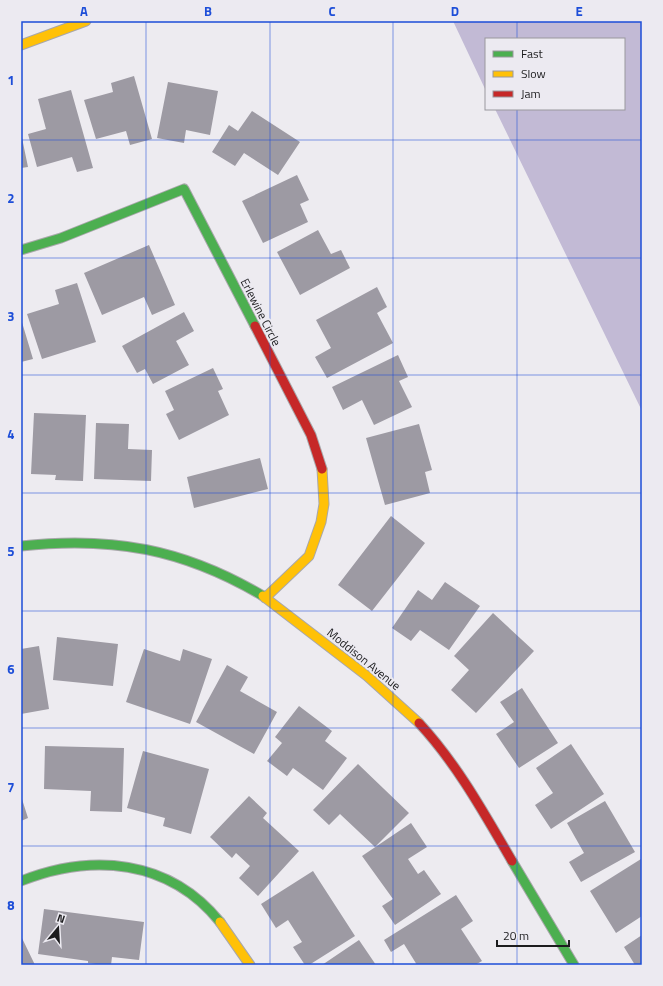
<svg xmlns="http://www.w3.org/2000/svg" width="663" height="986" font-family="'Titillium Web',sans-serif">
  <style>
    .water { fill: #c2bad5 }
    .building { fill: #9d9aa3 }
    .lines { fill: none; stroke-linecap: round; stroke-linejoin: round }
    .fast-casing { stroke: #a8a7aa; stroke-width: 11 }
    .slow-casing { stroke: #a8a7aa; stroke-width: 11 }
    .jam-casing { stroke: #a8a7aa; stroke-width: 11 }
    .fast { stroke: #4caf50; stroke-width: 9 }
    .slow { stroke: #ffc107; stroke-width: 9 }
    .jam { stroke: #c62828; stroke-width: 9 }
    .grid { fill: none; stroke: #1d4ed8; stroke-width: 1; stroke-opacity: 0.55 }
    .labels { text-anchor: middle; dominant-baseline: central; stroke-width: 4; stroke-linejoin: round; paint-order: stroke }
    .street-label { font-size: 12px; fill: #1c1c1e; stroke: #eceaf1 }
    .neatline { fill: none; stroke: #1d4ed8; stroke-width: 1.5 }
    .grid-label { font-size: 13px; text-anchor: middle; font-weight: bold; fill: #1d4ed8 }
  </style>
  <rect width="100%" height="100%" fill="#edebf0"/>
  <!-- water -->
  <path class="water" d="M453,21H642V411L495,109H624V39H486V91Z"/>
  <!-- building -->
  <path class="building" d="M134,76L152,139L130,145L126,131L96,139L84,100L113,92L111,83Z
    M168,82L218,91L210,135L186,130L184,143L157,138Z
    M71,90L93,168L77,172L72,157L37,167L28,134L46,129L38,99Z
    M252,111L300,142L278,175L244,153L235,166L212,152L229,125L238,131Z
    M22,138L28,167L21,168V139Z
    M297,175L309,200L300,204L308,222L263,243L242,201Z
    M318,230L331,254L341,250L350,268L300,295L277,252Z
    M149,245L175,305L152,315L144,297L102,315L84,273Z
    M77,283L96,342L42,359L27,314L59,304L55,290Z
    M377,287L387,307L377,313L393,343L327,378L315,357L331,348L316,320Z
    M184,312L194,331L176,341L189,365L153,384L145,369L137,373L122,346Z
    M21,319L33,359L21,362Z
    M398,355L408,377L399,381L412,407L374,425L362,400L343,410L332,387Z
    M213,368L223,389L218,391L229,415L179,440L166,414L174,410L165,391Z
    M34,413L86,415L83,481L55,480L56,475L31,474Z
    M96,423L129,424L128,449L152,450L151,481L94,479Z
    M419,424L432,470L425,472L430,493L385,505L366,438Z
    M260,458L268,489L194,508L187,477Z
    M391,516L425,543L372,611L338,585Z
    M445,582L480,606L449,650L420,630L411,641L392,628L418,590L432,600Z
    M493,613L534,651L476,713L451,690L469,670L454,656Z
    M57,637L118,644L113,686L53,680Z
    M39,646L49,709L21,714V649Z
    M144,649L180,661L183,649L212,659L190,724L126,702Z
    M227,665L248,677L240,691L277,712L254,754L196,722Z
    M522,688L558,743L519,768L496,734L514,722L500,702Z
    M299,706L332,731L325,741L347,758L323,790L293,768L287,776L267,761L282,743L275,737Z
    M571,744L604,794L551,829L535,805L553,793L536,768Z
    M45,746L124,748L122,812L90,811L91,791L44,789Z
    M143,751L209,769L191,834L163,826L165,818L127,808Z
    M358,764L409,813L375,847L340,814L329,825L313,810Z
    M21,796L28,818L21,821Z
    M249,796L267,813L263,818L299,851L258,896L239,878L250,866L236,853L232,858L210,837Z
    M605,801L635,852L581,882L569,862L584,853L567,823Z
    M411,823L427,847L408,859L418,874L424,870L441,894L395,925L382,906L393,899L362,856Z
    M641,859L642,916L616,933L590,891Z
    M313,871L355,936L309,965H305L293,947L302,942L288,920L276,928L261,904Z
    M456,895L473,921L461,929L482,961L475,965H417L404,944L391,952L384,940Z
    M44,909L144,922L139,960L112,957L111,965H104L88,963V961L38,954Z
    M642,935V965H635L624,947Z
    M21,936L35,965H21Z
    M359,940L376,965H322Z"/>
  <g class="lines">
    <defs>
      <path id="fast" d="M21,250L61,238L184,189L255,326
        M21,546C112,536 184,549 263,596
        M512,861L574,965
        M21,881C92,853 169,859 220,922"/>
      <path id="slow" d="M21,45L86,21
        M263,596L367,676L419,723
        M265,598L309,556L321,522L324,504L322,469
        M220,922L250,965"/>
      <path id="jam" d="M255,326L311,435L322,469
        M419,723C457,764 484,813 512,861"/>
    </defs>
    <!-- fast casing -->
    <use href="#fast" class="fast-casing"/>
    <!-- slow casing -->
    <use href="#slow" class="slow-casing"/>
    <!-- jam casing -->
    <use href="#jam" class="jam-casing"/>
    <!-- fast -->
    <use href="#fast" class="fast"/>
    <!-- slow -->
    <use href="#slow" class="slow"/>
    <!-- jam -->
    <use href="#jam" class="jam"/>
  </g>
  <!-- grid -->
  <path class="grid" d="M146,21V965M270,21V965M393,21V965M517,21V39M517,109V965M21,140H642M21,258H642M21,375H642M21,493H642M21,611H642M21,728H642M21,846H642"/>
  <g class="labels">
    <!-- street labels -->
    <g class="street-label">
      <text transform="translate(261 312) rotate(63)">Erlewine Circle</text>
      <text transform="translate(364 659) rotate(39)">Moddison Avenue</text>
    </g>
  </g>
  <!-- border -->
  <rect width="663" height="986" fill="none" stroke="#eceaf1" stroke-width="44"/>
  <!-- legend -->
  <rect x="485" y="38" width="140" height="72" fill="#eceaf1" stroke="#99989d"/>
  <rect x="493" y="51" width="20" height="6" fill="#4caf50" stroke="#99989d"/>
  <text x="521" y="58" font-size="12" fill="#1c1c1e">Fast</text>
  <rect x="493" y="71" width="20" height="6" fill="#ffc107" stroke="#99989d"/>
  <text x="521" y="78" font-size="12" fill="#1c1c1e">Slow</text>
  <rect x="493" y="91" width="20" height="6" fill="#c62828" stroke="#99989d"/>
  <text x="521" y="98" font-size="12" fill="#1c1c1e">Jam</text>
  <!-- north arrow -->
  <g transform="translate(58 928) rotate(18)" stroke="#eceaf1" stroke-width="3" paint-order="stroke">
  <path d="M0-3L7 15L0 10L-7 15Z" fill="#1c1c1e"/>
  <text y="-6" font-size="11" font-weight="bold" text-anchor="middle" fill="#1c1c1e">N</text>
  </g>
  <!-- scale -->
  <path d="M497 940v6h72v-6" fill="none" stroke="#1c1c1e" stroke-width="2"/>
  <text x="503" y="940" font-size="12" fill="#1c1c1e" stroke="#eceaf1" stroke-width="3" paint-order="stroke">20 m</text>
  <rect x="22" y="22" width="619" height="942" class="neatline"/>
  <g class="grid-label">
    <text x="84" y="16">A</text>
    <text x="208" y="16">B</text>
    <text x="332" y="16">C</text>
    <text x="455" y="16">D</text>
    <text x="579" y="16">E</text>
    <text x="11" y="85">1</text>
    <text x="11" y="203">2</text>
    <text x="11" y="321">3</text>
    <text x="11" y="439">4</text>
    <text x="11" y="556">5</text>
    <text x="11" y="674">6</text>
    <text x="11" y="792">7</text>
    <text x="11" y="910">8</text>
  </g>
</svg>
